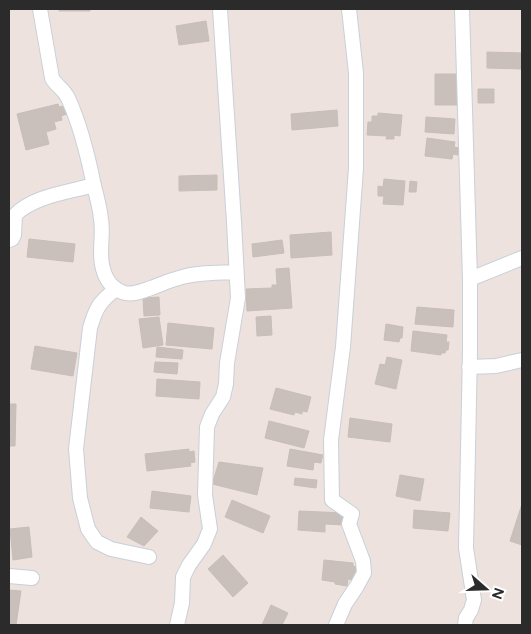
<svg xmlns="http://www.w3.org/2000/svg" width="531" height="634" font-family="Figtree,sans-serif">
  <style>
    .building { fill: #c9c0bc; stroke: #c9bdb7 }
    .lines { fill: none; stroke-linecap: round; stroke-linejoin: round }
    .minor-casing { stroke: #c8d0d9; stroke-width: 16 }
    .minor { stroke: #fff; stroke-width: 14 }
  </style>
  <rect width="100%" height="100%" fill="#ede2dd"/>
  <!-- building -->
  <path class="building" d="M59,9H90V11H59Z
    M206,21L209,41L179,45L176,26Z
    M487,52L522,53L521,69L487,68Z
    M435,74H458V105H435Z
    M478,89H494V103H478Z
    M58,104L59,107L65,106L67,114L61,116L62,120L54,122L56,129L46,132L49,144L26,150L17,114Z
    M337,110L338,126L292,130L291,114Z
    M378,113L402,115L400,136L394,135V139H386L387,136L367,135L368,122H372V116H378Z
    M426,117L455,119L454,134L425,132Z
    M427,138L455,142L454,147L459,148L458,155L453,154L452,159L425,156Z
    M217,175V190L179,191V176Z
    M384,179L405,181L403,205L383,204L384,196H378V186L383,187Z
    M410,181L417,182L416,192H409Z
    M331,232L332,255L291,258L290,235Z
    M29,239L75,244L73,262L27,257Z
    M282,240L284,253L253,257L252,244Z
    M289,268L292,308L247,311L246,289L272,288V285H277L276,269Z
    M159,297L160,315L144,316L143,298Z
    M417,307L454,310L453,327L415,324Z
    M271,316L272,335L257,336L256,317Z
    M159,317L163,345L143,348L139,319Z
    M168,323L214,328L212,349L166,345Z
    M386,324L403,327L402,338H400L399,342L384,340Z
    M413,331L447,335L446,342H449L448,350H446L445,353H441V355L411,351Z
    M35,346L77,353L73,376L31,369Z
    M157,347L183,350L182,359L156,357Z
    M387,357L402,360L396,389L375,384L380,364L385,365Z
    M155,362L178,363L177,374L154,372Z
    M157,379L200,382L199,399L156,396Z
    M276,388L311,397L307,412L302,411V414L295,412L294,415L270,409Z
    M9,404H16L15,446H9Z
    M350,418L392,424L390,442L348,437Z
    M269,421L309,431L304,448L265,438Z
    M189,449V452L194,451L195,462L190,463L191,466L147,471L145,454Z
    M290,449L323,455L321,463L314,462L313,470L287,466Z
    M219,462L263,468L257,495L212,484Z
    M400,475L424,479L420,501L396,496Z
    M295,478L317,480L316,488L294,485Z
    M152,491L191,496L189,512L150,508Z
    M232,500L270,516L263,533L225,517Z
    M522,504V545L510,541Z
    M414,510L450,513L448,531L413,528Z
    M299,511L345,513L344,525L325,524V532L298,530Z
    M141,517L158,531L144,546L127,537Z
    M29,527L32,557L13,560L10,529Z
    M223,555L248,583L233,597L208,569Z
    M324,560L353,563V566L356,567L354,580L348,579L347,586L335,584V582L322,580Z
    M9,590L21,591L16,625H9Z
    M271,605L288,613L282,625H262Z"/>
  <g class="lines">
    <defs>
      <path id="minor" d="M40,9L52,78C56,86 63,88 68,98C81,126 88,156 94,186C97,197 100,208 101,219C104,236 98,252 103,269C106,280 113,290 125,293C134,295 142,291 151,288C160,285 170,280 179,278C196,272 219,273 236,272
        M462,9L470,279L522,258
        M9,240L12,239L14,235L15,215C33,196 69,192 94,185
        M116,289C99,302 96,308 90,328L76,449L80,498L88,529L97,542L111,549L149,557
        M469,367L496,366L522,360
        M9,576L32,578
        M177,625L182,603L183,577L189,565L204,544L210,529L205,495L207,427L212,414L223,397L226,384L227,363L238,298L234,222L220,9
        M336,625L345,604L357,586L364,573L363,561L349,524L352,514L332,500L331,440L343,347L356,168V73L349,9
        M465,625L466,618L471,610L474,600L466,548L470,351V279"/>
    </defs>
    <!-- minor casing -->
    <use href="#minor" class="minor-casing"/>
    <!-- minor -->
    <use href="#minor" class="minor"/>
  </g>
  <!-- border -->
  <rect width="531" height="634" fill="none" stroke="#2b2b2b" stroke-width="20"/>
  <!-- north arrow -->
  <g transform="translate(486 589) rotate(110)" stroke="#ffffff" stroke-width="4" paint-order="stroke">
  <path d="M0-4L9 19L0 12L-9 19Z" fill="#2b2b2b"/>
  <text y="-8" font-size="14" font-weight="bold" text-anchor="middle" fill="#2b2b2b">N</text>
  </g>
</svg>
